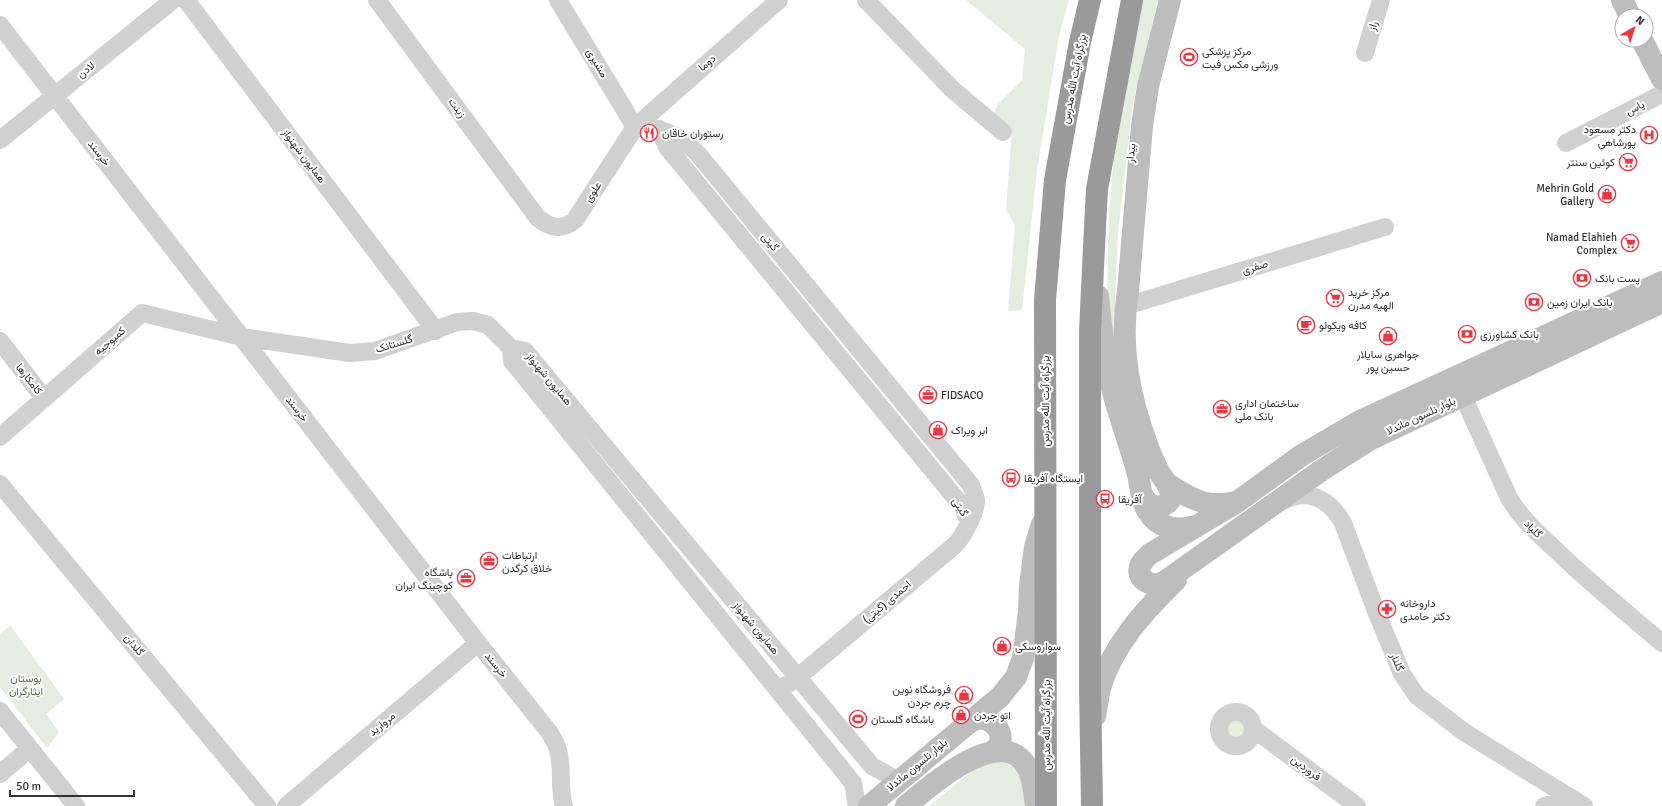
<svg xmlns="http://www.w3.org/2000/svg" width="1662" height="806" font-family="Signika,Vazirmatn,sans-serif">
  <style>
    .green { fill: #e6ecdf }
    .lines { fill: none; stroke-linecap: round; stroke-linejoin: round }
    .street { stroke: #d0d0d0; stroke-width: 18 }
    .secondary { stroke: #bdbdbd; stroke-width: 22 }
    .highway { stroke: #9a9a9a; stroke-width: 22 }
    .labels { text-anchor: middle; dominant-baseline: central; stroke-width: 4; stroke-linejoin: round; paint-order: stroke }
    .street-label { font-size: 11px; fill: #333; stroke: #fff }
    .poi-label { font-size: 11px; fill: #333; stroke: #fff; text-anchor: start }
    .park-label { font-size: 11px; fill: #56703f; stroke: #fff }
  </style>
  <rect width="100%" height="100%" fill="#fff"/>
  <!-- green -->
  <path class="green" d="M966,0H1069L1059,35L1037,170L1022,310L1008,311L1015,225L1006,210L1012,131L992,117L998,104L1022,80L1025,49Z
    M1141,0H1158L1133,102L1118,232L1115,297L1116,355L1107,307L1109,212L1118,115Z
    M10,625L64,699L46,714L59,732L47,748L0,687V635Z
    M1224 729a13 13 0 1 1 26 0a13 13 0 1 1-26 0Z
    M998,760C1026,771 1023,778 1025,806H929L982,763Z"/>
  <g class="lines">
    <!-- street -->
    <path class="street" d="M186,0L436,331
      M377,0L537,217C549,228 562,231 575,220L635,127L779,0
      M558,0L635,127
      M866,0L953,90L1003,132
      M0,25L478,643L550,733C552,738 556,742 557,747C564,766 558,787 564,806
      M1365,53L1381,0
      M635,127C665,129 676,132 698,154L971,485C972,489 975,495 976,500C977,511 963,537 955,545L798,677L779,690
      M659,129L667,147L962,506L969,522
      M0,140L173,0
      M1566,143L1662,94
      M1126,306L1385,227
      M0,341L44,398
      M511,348L525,351L872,766L899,781
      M511,348L512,361L853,783L857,806
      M1457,383L1509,498C1522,520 1540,535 1558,552C1591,584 1627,613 1662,643
      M0,437L142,313L242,337L350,353L375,351L457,322L473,321L488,325L511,348
      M0,484L267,806
      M1285,500C1310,488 1330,500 1343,523L1376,611L1402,674L1417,696L1464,732L1584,806
      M0,711L76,806
      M1219 729a17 17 0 1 1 34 0a17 17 0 1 1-34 0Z
      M1254,729L1357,806
      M0,774L29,749
      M286,806L478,643
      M1544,806L1573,799"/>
    <!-- secondary -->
    <path class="secondary" d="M1622,0L1630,16
      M1642,40L1662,79
      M1662,282L1360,421L1302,455L1237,502L1150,554C1147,557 1143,560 1141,564C1134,579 1151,588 1164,582L1322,470L1371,439L1662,302
      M1098,296C1101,328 1105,361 1113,392C1120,419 1130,445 1137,471C1141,484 1140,499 1147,510C1158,528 1175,532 1195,526
      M1168,484C1182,493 1200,505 1217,504C1224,504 1230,503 1236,502
      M1142,495C1147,502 1153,510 1164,505C1180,498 1165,481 1159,472C1155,464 1151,455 1148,447C1129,396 1119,346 1128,291L1142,126L1148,86L1170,0
      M1095,716C1097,707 1098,697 1100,688C1113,645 1144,611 1176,580
      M965,725C969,723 973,720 977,719C989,716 1004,730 1000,742C999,747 995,749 992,752
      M869,806L1000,697L1016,677L1023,658L1029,612L1030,586L1035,547L1042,524
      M906,806C930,786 1001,722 1027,767C1034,779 1034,793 1036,806"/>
    <!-- highway -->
    <path class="highway" d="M1046,806L1045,300L1055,180L1080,42L1090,0
      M1092,806L1090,687V332L1094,247L1097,189L1132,0"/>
  </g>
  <!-- icons -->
  <defs>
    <symbol id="stadium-ring" viewBox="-11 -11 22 22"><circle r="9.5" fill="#fff" stroke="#e63946" stroke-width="1.5"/><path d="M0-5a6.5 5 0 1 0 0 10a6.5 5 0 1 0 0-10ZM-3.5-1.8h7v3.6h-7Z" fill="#e63946"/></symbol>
    <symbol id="restaurant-ring" viewBox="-11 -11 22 22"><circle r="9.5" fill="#fff" stroke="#e63946" stroke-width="1.5"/><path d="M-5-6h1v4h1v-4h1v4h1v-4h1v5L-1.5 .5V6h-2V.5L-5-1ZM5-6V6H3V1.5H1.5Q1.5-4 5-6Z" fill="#e63946"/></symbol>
    <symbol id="hospital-ring" viewBox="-11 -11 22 22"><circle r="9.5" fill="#fff" stroke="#e63946" stroke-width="1.5"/><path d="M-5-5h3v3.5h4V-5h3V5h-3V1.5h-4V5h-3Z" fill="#e63946"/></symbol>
    <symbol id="supermarket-ring" viewBox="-11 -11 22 22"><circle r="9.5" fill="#fff" stroke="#e63946" stroke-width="1.5"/><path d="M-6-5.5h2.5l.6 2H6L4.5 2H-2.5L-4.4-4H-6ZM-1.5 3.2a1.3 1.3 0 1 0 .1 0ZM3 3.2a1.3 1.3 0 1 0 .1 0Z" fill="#e63946"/></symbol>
    <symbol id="shop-ring" viewBox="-11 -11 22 22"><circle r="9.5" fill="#fff" stroke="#e63946" stroke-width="1.5"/><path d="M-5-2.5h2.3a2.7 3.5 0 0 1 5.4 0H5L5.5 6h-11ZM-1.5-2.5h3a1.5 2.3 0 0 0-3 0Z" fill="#e63946"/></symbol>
    <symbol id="bank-ring" viewBox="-11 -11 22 22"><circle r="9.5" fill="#fff" stroke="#e63946" stroke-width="1.5"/><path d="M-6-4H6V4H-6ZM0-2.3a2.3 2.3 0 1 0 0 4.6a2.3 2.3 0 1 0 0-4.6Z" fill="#e63946"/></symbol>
    <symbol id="cafe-ring" viewBox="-11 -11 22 22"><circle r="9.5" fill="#fff" stroke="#e63946" stroke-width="1.5"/><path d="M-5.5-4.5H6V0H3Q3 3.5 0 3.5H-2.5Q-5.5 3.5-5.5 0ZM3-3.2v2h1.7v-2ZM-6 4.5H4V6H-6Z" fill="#e63946"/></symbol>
    <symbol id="office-ring" viewBox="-11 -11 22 22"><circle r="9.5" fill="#fff" stroke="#e63946" stroke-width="1.5"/><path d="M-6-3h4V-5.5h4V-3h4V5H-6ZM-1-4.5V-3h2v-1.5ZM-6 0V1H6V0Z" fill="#e63946"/></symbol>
    <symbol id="bus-ring" viewBox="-11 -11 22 22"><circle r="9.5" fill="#fff" stroke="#e63946" stroke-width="1.5"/><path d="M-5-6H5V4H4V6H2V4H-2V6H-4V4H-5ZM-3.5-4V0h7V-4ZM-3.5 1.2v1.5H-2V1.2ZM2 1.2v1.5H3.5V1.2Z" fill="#e63946"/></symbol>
    <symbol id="pharmacy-ring" viewBox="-11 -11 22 22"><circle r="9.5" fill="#fff" stroke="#e63946" stroke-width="1.5"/><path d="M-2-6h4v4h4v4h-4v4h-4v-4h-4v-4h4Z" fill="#e63946"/></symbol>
  </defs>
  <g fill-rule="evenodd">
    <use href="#stadium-ring" x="1179" y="47" width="20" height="20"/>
    <use href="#restaurant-ring" x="639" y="123" width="20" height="20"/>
    <use href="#hospital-ring" x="1639" y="125" width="20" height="20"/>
    <use href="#supermarket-ring" x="1618" y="152" width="20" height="20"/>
    <use href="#shop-ring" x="1597" y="184" width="20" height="20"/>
    <use href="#supermarket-ring" x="1620" y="233" width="20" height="20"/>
    <use href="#bank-ring" x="1572" y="268" width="20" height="20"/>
    <use href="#supermarket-ring" x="1325" y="288" width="20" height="20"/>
    <use href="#bank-ring" x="1524" y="292" width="20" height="20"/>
    <use href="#cafe-ring" x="1296" y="315" width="20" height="20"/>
    <use href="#bank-ring" x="1457" y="324" width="20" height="20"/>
    <use href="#shop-ring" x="1378" y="326" width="20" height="20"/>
    <use href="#office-ring" x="918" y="385" width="20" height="20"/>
    <use href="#office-ring" x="1212" y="399" width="20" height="20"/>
    <use href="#shop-ring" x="928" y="420" width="20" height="20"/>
    <use href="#bus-ring" x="1001" y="468" width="20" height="20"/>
    <use href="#bus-ring" x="1095" y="489" width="20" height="20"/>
    <use href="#office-ring" x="479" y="551" width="20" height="20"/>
    <use href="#office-ring" x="456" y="568" width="20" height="20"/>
    <use href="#pharmacy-ring" x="1377" y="599" width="20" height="20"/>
    <use href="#shop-ring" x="992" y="636" width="20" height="20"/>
    <use href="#shop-ring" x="954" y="685" width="20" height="20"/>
    <use href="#shop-ring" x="951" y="705" width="20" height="20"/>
    <use href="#stadium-ring" x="848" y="709" width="20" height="20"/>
  </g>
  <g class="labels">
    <!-- street labels -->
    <g class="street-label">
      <text transform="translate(1373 26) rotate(-74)">راز</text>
      <text transform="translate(597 63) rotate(59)">مشیری</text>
      <text transform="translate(707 63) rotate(-41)">دوما</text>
      <text transform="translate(86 70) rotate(-39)">لادن</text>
      <text transform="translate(1074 79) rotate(-79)">بزرگراه آیت الله مدرس</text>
      <text transform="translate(457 108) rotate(54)">زینت</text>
      <text transform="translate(1635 108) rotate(-27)">یاس</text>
      <text transform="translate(99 153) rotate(52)">خرسند</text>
      <text transform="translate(1131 153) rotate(-84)">بیدار</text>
      <text transform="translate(304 156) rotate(53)">همایون شهنواز</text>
      <text transform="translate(593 192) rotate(-57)">علوی</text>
      <text transform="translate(770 242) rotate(50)">گیتی</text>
      <text transform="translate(1255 267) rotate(-17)">صفری</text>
      <text transform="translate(110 341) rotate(-41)">کمبوجیه</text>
      <text transform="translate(394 344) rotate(-17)">گلستانک</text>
      <text transform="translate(29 379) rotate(52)">کامکارها</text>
      <text transform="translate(549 379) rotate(50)">همایون شهنواز</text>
      <text transform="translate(1045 401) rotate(-90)">بزرگراه آیت الله مدرس</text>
      <text transform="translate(297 409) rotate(52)">خرسند</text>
      <text transform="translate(1421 416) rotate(-25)">بلوار نلسون ماندلا</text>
      <text transform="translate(960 507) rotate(58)">گیتی</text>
      <text transform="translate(1533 529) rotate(45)">گلپاد</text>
      <text transform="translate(887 602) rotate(-40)">احمدی (گیتی)</text>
      <text transform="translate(756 628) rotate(50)">همایون شهنواز</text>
      <text transform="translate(134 645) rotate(50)">گلدان</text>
      <text transform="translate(1397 662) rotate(67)">گلنار</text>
      <text transform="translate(496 665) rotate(51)">خرسند</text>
      <text transform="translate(382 724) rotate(-40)">مروارید</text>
      <text transform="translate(1046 725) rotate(-90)">بزرگراه آیت الله مدرس</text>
      <text transform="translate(917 765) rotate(-40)">بلوار نلسون ماندلا</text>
      <text transform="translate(1306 768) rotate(37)">فروردین</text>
    </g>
    <!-- poi labels -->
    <g class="poi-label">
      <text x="1202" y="51">مرکز پزشکی<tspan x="1202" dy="13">ورزشی مکس فیت</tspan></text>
      <text x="1636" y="129" text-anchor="end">دکتر مسعود<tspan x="1636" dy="13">پورشاهی</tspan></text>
      <text x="662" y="133">رستوران خاقان</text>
      <text x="1615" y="162" text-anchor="end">کوئین سنتر</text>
      <text x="1594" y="188" text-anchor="end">Mehrin Gold<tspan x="1594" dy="13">Gallery</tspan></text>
      <text x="1617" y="237" text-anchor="end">Namad Elahieh<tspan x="1617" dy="13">Complex</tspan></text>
      <text x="1595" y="278">پست بانک</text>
      <text x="1348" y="292">مرکز خرید<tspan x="1348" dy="13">الهیه مدرن</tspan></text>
      <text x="1547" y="302">بانک ایران زمین</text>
      <text x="1319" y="325">کافه ویکولو</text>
      <text x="1480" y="334">بانک کشاورزی</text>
      <text x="1388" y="354" text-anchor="middle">جواهری سایلار<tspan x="1388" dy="13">حسین پور</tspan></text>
      <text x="941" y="395">FIDSACO</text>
      <text x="1235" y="403">ساختمان اداری<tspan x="1235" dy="13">بانک ملی</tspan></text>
      <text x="951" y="430">ابر ویراک</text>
      <text x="1024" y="478">ایستگاه آفریقا</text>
      <text x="1118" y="499">آفریقا</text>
      <text x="502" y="555">ارتباطات<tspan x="502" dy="13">خلاق کرگدن</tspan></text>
      <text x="453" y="572" text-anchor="end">باشگاه<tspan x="453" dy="13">کوچینگ ایران</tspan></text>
      <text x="1400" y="603">داروخانه<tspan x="1400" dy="13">دکتر حامدی</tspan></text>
      <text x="1015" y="646">سواروسکی</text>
      <text x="951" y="689" text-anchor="end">فروشگاه نوین<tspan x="951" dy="13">چرم جردن</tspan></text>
      <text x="974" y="715">اتو جردن</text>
      <text x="871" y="719">باشگاه گلستان</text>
    </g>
    <!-- park labels -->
    <g class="park-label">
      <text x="26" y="678">بوستان<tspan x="26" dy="13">ایثارگران</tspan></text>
    </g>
  </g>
  <!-- north arrow -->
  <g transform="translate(1634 28) rotate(39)"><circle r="19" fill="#ffffff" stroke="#adadad"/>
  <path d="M0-3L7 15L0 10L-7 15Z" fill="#e63946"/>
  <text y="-6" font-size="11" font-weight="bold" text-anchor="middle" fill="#333333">N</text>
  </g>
  <!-- scale -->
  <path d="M10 790v6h124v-6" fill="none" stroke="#333333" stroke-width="2"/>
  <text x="16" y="790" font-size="12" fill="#333333" stroke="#ffffff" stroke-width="3" paint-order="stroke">50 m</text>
</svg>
